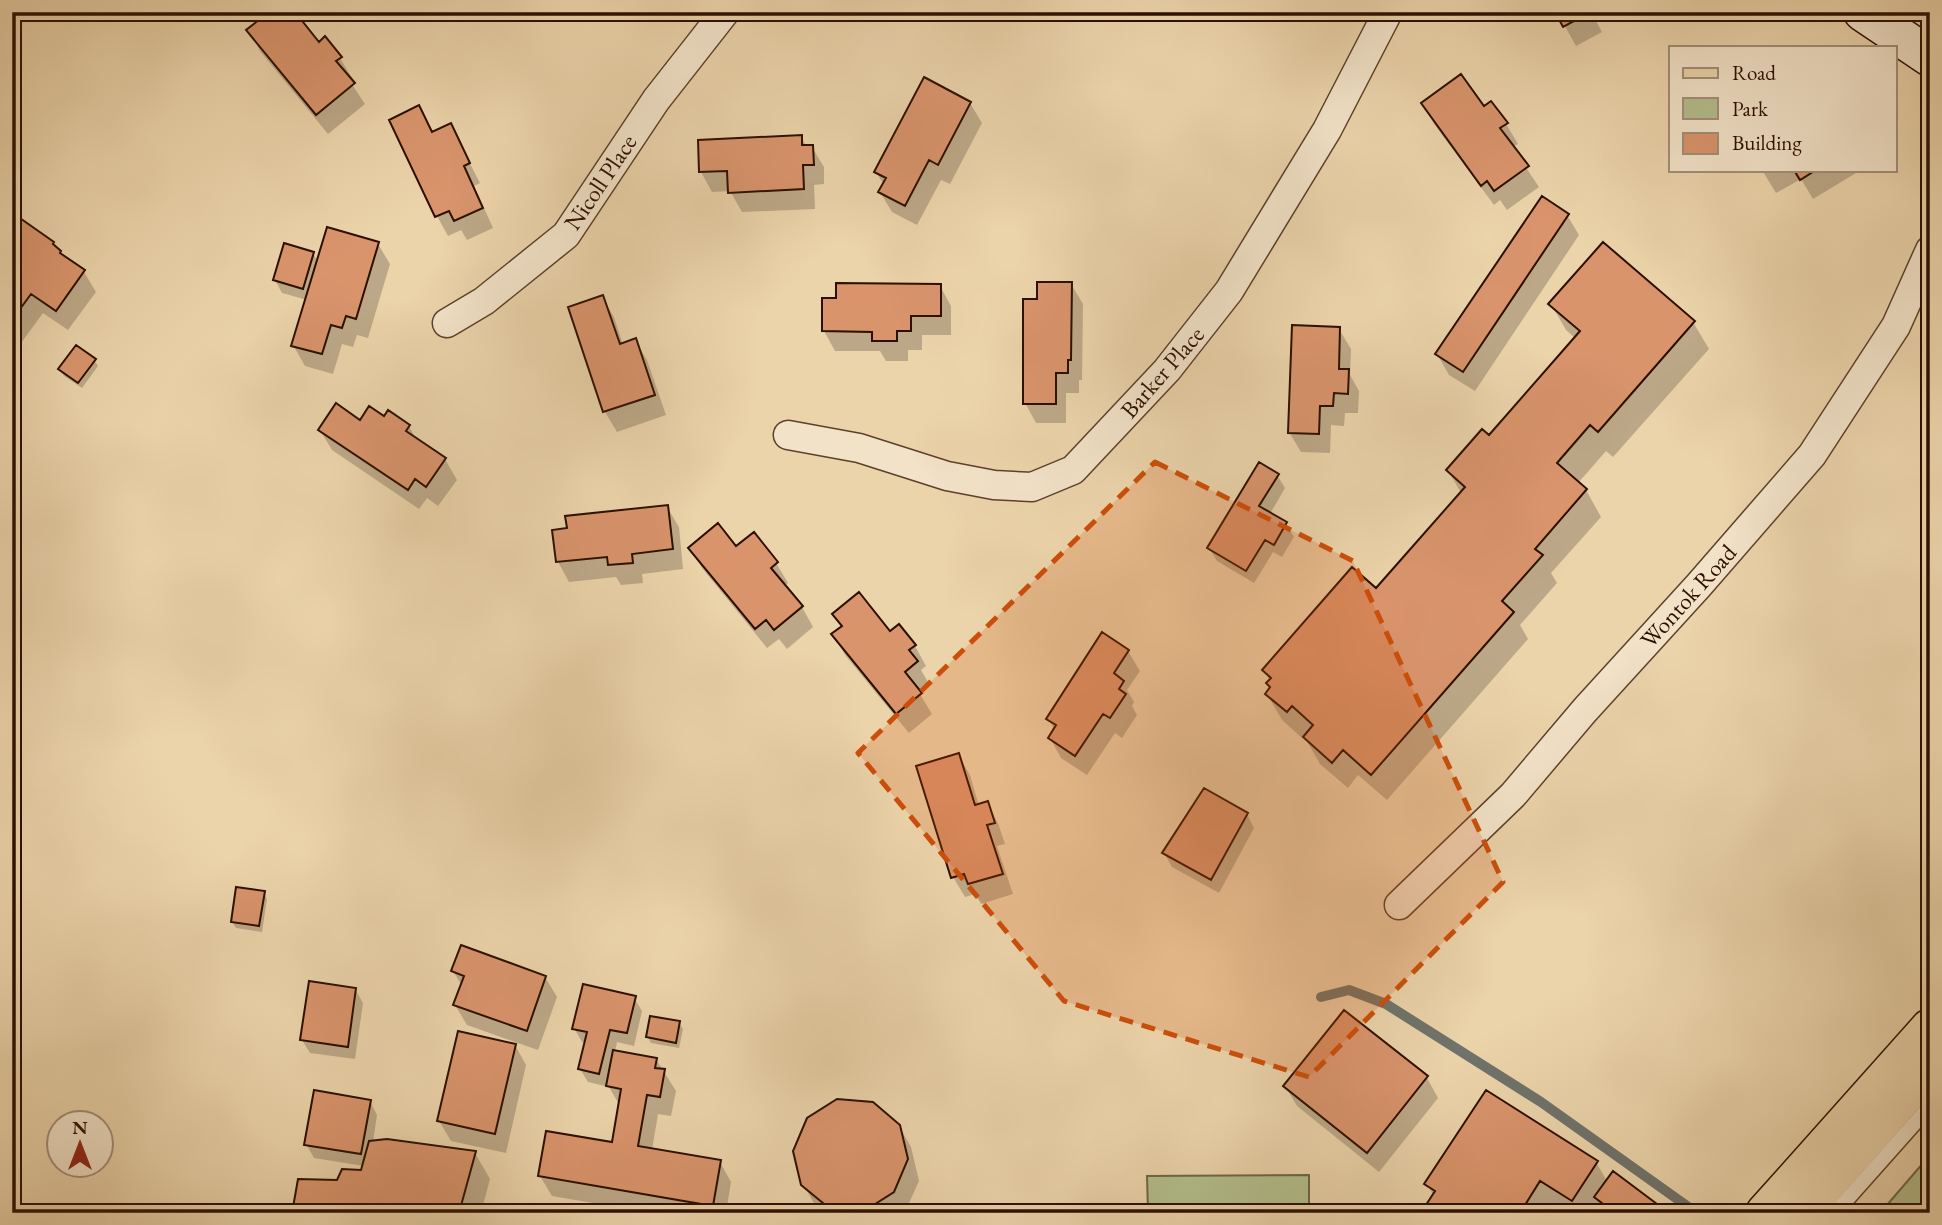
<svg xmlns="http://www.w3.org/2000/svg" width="1942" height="1225" font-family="'EB Garamond',serif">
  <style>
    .green { fill: #b2be8c; stroke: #6f6646; stroke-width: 2 }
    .shadow { fill: #0003 }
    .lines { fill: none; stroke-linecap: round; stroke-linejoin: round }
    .stream { stroke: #6f736b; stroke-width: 10 }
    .building { fill: #d9946c; stroke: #2c0f00; stroke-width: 2 }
    .service-casing { stroke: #5c402a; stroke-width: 17 }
    .minor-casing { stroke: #5c402a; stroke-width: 31 }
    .secondary-casing { stroke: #2c0f00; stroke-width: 41 }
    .primary-casing { stroke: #2c0f00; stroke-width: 41 }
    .service { stroke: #f2e2c8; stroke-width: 14 }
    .minor { stroke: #f2e2c8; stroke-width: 28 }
    .secondary { stroke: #f2e2c8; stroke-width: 38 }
    .primary { stroke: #ebd3aa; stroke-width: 38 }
    .marked { fill: #cc4e0a; fill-opacity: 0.2; stroke: #cc4e0a; stroke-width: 5; stroke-dasharray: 14 9; stroke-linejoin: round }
    .labels { text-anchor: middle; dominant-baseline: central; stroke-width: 5; stroke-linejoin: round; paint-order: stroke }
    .street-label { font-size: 24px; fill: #2c0f00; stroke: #f2e2c8 }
  </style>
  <rect width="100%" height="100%" fill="#ebd3aa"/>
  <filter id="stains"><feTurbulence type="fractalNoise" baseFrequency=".00286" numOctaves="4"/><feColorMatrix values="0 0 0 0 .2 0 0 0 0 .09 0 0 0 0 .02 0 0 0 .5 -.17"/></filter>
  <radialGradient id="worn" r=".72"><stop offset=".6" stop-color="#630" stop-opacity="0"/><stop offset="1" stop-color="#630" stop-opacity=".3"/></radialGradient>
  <!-- green -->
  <path class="green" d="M1930,1155V1213H1880Z
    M1309,1175V1213H1148L1147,1176Z"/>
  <!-- shadow -->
  <path class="shadow" d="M1557,12H1591L1602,32L1576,46Z
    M249,31L319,44L340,58L352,78L349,80L365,104L328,134L260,51Z
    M970,103L982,123L950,184L941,180L917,225L892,212L880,192L884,185L876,172Z
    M1423,104L1484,108L1506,124L1518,144L1512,147L1539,187L1507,210L1500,200L1494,205L1434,124Z
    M419,108L433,134L450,125L480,183L474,186L493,228L467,240L461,230L448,236L437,216Z
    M801,137L807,147H812L824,167V184L814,185L815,209L742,212L730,191L712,192L701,172Z
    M1762,170H1861L1813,199L1801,179L1776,193Z
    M1567,215L1579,235L1475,391L1449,375L1437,354Z
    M12,225L60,252L63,257L84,272L96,292L68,330L43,313L13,354Z
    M378,244L390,264L368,338L357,335L353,347L342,344L333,374L305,366L293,345L307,300L282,293L275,280L313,253L318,262Z
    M1071,284L1083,304L1082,380H1079V393H1066V423H1036L1025,403L1039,301Z
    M940,286L951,306V335H922V350H908V361H886L880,351H835L824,331Z
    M602,297L614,317L623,345L635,340L647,360L666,415L617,432L605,412L570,308Z
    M1551,304L1693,322L1709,349L1613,457L1606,451L1578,483L1586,490L1601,517L1551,573L1557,583L1520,625L1528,639L1387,800L1358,775L1348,788L1320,764L1304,736L1302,738L1282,720L1267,694L1271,689L1270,681L1264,670L1376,590L1461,493L1448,470L1490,437L1576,339L1566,330Z
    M1339,329L1351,349L1350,375L1359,391L1358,413H1345L1344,426L1331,425L1330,453L1301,452L1289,432Z
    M94,360L98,366L82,388L64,376L60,370Z
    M384,419L409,426L417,441L445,459L457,480L438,506L427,498L419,509L332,450L320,430Z
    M1277,475L1285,488L1270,514L1286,524L1294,537L1282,557L1273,552L1254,583L1217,561L1209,548Z
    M667,507L679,527L683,569L642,574L643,583L621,585L616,577L569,582L558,562Z
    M690,548H736L776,563L788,583L784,586L802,607L813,627L787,649L779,639L767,648L702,568Z
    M835,614L890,634L899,627L915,646L926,666L921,670L928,682L918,691L932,714L909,733L845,655L834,635L843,628Z
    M1128,651L1140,671L1127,690L1134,702L1132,706L1137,715L1122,738L1115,733L1087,775L1061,758L1050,738L1055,730L1048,719Z
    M958,755L970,775L979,806L987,803L998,823L1005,844L997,846L1013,894L981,904L975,894L965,897L953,877Z
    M1247,814L1254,828L1219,893L1172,867L1164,853Z
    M264,893L267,899L262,932L236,928L232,922Z
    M453,971L545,977L557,997L538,1050L467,1025L455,1005L462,986Z
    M355,989L363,1003L355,1059L310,1053L302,1040Z
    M634,998L642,1011L634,1046L617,1042L615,1052L656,1059L676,1091L671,1116L658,1114L652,1150L720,1162L731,1182L726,1213H651L552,1196L540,1176L614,1144L620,1106L609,1087L588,1082L580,1069L586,1043L582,1042L574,1028Z
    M679,1023L683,1029L679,1048L651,1043L648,1037Z
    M515,1045L526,1065L506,1153L451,1141L439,1121Z
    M1427,1078L1438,1098L1379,1172L1297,1106L1285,1086Z
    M370,1101L377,1115L373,1142L475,1153L490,1179L481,1213H294L338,1182L362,1172L364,1166L314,1158L306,1144Z
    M899,1126L911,1147L919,1181L905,1212L824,1213L815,1205L803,1184Z
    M1596,1162L1607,1181L1666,1213H1607L1601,1205L1596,1213H1566L1556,1206L1552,1213H1429L1426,1208L1434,1196L1427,1184Z"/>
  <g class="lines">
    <!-- stream -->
    <path class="stream" d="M1321,997L1349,990L1386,1004L1541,1102L1687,1206L1691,1213"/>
  </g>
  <!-- building -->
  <path class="building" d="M269,12H295L319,42L325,36L342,57L336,61L355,83L316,115L246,30Z
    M1555,12H1591L1563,27Z
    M1461,74L1484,106L1491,101L1508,123L1500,128L1529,166L1494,191L1487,181L1481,186L1421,103Z
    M924,77L971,102L938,165L929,160L905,206L878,192L886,178L874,172Z
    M419,105L432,132L451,123L470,163L464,166L483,208L454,221L449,211L435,217L389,120Z
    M802,135V145H813L814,165H803L804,189L728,193L727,171L699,172L698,140Z
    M1794,170H1816L1800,180Z
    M1542,196L1569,214L1463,372L1435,354Z
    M17,216L54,242L53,244L61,251L60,253L85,270L56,311L31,294L12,320V222Z
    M327,227L379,242L356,319L346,316L342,328L331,325L322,354L291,346Z
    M1603,242L1695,321L1598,432L1590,425L1557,463L1587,489L1535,549L1543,555L1502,601L1514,612L1371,775L1343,750L1332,763L1303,737L1313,725L1292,706L1287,712L1265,694L1270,687L1266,683L1271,678L1262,670L1352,567L1376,588L1465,487L1446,470L1482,429L1489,435L1580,331L1548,304Z
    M284,243L314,252L303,289L273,280Z
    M1037,282H1072L1071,360H1068V373H1056V404H1023V299H1037Z
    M836,283L941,284V316H911V331H897V341H872V332L822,331V298H836Z
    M603,295L620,344L636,338L655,395L603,412L568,307Z
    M1292,325L1340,327L1339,369H1349L1348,394L1334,393L1333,406H1320L1319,434L1288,433Z
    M76,345L96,359L78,383L58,369Z
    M336,403L360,420L369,406L384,416L388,410L410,425L406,431L446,458L426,487L415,479L408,490L318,430Z
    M1259,462L1279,474L1259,506L1287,522L1274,545L1265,540L1246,571L1207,548Z
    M668,505L673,549L632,554L633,563L608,565L607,557L556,562L552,530L567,528L565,516Z
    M718,523L736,546L754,532L778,562L771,568L803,606L774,630L766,620L755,629L688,548Z
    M859,592L890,631L899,624L916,645L909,650L918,661L905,672L922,693L896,714L831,634L842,626L832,614Z
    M1102,632L1129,650L1114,673L1124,681L1119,689L1126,694L1110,718L1103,714L1075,756L1048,738L1056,725L1046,719Z
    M959,753L975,805L988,801L995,823L987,825L1003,874L968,884L964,874L951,878L916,766Z
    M1204,788L1248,813L1211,880L1162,853Z
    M236,887L265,891L259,926L231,922Z
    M461,945L546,976L527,1031L453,1005L464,976L451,971Z
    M309,981L356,988L348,1047L300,1040Z
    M583,984L636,996L627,1033L610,1030L599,1074L578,1069L587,1032L572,1029Z
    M1344,1010L1428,1076L1367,1153L1283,1086Z
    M650,1016L680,1021L676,1043L646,1037Z
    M458,1031L516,1044L495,1134L437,1121Z
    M613,1050L657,1058L655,1068L665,1069L660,1097L647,1095L638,1146L721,1160L713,1206L538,1176L546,1131L612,1142L621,1089L606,1086Z
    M314,1090L371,1100L361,1154L304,1145Z
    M1486,1090L1598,1161L1572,1201L1540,1181L1520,1213H1431L1424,1208L1435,1191L1424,1184Z
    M837,1099L873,1102L900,1125L908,1159L894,1192L864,1211L829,1208L801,1185L793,1151L807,1118Z
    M387,1139L476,1151L459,1213H292L298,1179L337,1180L342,1169L361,1170L369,1141Z
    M1613,1171L1669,1213H1615L1594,1197Z"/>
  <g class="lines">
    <defs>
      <path id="service" d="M1835,1213L1930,1106"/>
      <path id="minor" d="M447,323L484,301L566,235L656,100L725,12
        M788,435L859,448L947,476L994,485L1032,487L1073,470L1167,370L1229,291L1327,130L1388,12
        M1399,905L1513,795L1585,710L1699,585L1812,455L1896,326L1930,250"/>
      <path id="secondary" d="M1863,12L1930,57"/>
      <path id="primary" d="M1765,1213L1930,1028
        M1801,1213L1930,1067"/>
    </defs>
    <!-- service casing -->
    <use href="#service" class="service-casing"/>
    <!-- minor casing -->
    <use href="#minor" class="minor-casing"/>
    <!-- secondary casing -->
    <use href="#secondary" class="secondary-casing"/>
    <!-- primary casing -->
    <use href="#primary" class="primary-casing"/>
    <!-- service -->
    <use href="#service" class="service"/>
    <!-- minor -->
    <use href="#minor" class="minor"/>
    <!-- secondary -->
    <use href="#secondary" class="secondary"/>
    <!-- primary -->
    <use href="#primary" class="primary"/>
  </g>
  <!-- marked area -->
  <path class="marked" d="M1155,462L1353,561L1503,882L1309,1077L1064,1001L858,753Z"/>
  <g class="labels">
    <!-- street labels -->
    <g class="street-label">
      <text transform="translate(600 182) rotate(-56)">Nicoll Place</text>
      <text transform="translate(1162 372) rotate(-49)">Barker Place</text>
      <text transform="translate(1688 596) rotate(-48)">Wontok Road</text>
    </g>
  </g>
  <!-- margin -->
  <rect width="1942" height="1225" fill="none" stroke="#ebd3aa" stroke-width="42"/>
  <rect x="14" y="14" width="1914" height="1197" fill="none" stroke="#2c0f00" stroke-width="3.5"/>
  <rect x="21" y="21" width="1900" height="1183" fill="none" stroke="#2c0f00" stroke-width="2"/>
  <!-- legend -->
  <rect x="1669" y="46" width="228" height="126" fill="#f2e2c8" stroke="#a38e78" stroke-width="2"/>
  <rect x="1683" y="68" width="35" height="10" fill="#ebd3aa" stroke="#a38e78" stroke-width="2"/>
  <text x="1732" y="80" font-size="21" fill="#2c0f00">Road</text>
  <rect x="1683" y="98" width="35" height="21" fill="#b2be8c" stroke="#a38e78" stroke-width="2"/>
  <text x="1732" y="116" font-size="21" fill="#2c0f00">Park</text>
  <rect x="1683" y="133" width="35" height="21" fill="#d9946c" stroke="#a38e78" stroke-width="2"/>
  <text x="1732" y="150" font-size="21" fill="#2c0f00">Building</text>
  <!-- north arrow -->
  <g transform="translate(80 1144)"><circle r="33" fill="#f2e2c8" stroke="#a38e78" stroke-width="2"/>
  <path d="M0-5L12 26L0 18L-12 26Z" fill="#8f2418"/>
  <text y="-10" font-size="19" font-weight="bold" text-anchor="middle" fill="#2c0f00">N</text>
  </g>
  <rect width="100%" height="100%" filter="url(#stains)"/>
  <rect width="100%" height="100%" fill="url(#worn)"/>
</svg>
